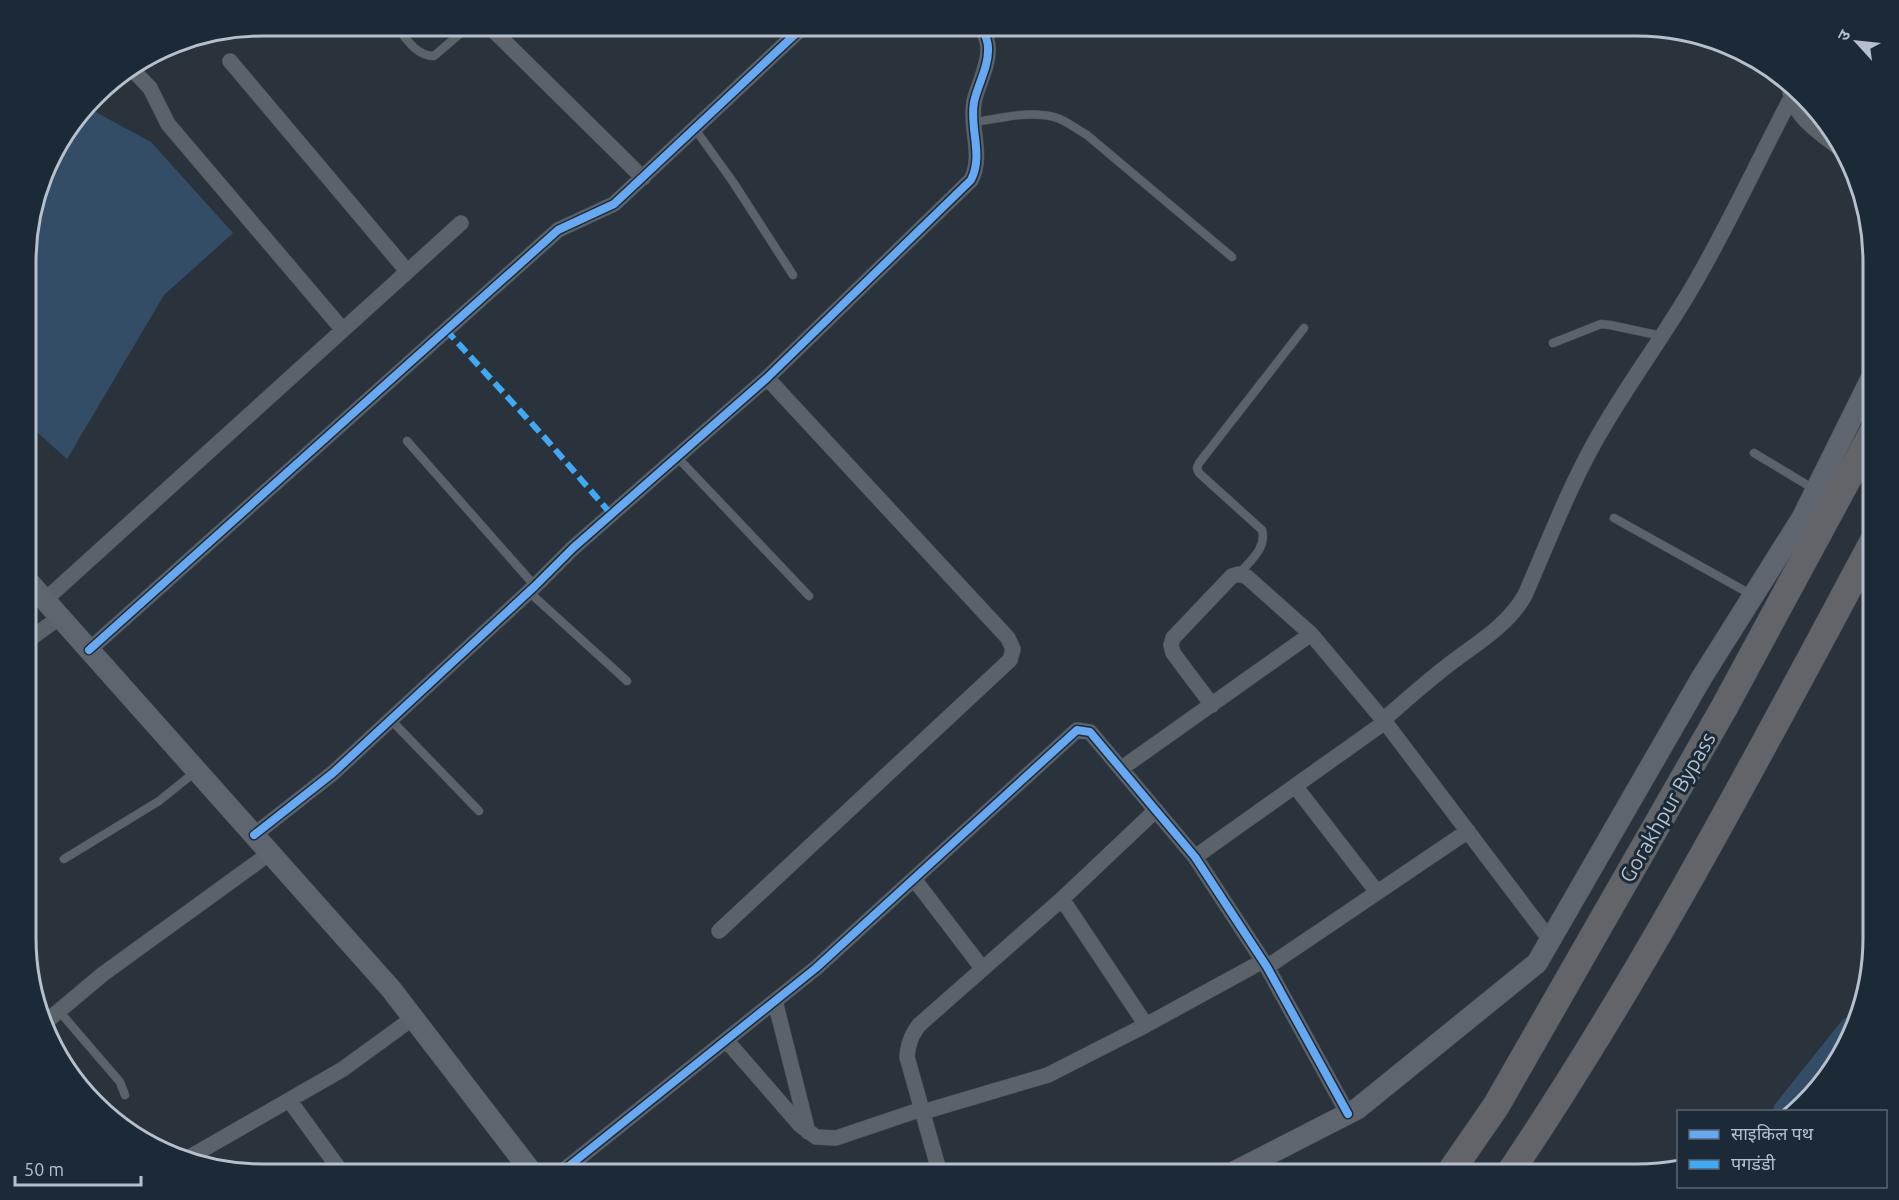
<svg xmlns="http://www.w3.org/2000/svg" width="1899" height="1200" font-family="Ubuntu,'Noto Sans Devanagari',sans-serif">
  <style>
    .water { fill: #344d67 }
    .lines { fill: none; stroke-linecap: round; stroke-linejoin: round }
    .river { stroke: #344d67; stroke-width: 30 }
    .lane-casing { stroke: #494f56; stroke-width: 9 }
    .street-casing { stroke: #494f56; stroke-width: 16 }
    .secondary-casing { stroke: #494f56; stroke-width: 22 }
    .highway-casing { stroke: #474f57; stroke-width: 28 }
    .lane { stroke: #5b6269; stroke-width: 8 }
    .street { stroke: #5b6269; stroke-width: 15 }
    .secondary { stroke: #5f656e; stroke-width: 21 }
    .highway { stroke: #616569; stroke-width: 27 }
    .quiet { stroke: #3fa9f5; stroke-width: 6; stroke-dasharray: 12 6; stroke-linecap: butt }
    .cycleway-casing { stroke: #1c2a38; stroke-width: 11 }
    .cycleway { stroke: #66a8f1; stroke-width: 8 }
    .labels { text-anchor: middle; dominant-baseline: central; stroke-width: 6; stroke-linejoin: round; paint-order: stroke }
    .street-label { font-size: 21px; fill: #b5c0cc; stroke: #1c2a38 }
    .rim { fill: none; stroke: #b5c0cc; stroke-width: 3 }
  </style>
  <rect width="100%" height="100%" fill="#2a333c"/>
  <!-- water -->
  <path class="water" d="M88,108L151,142L233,233L164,295L67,459L27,423V231L50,157Z"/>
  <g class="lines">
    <!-- river -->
    <path class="river" d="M1788,1112L1853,1031"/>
    <defs>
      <path id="lane" d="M396,26C406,38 416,56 434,56L469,26
        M974,122C999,119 1029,110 1054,117C1066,120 1076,129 1087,135L1232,257
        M695,129L733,182L793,275
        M1553,343L1601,324L1610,325L1662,336
        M407,441L535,586
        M1754,453L1814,489
        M677,457L809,596
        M1614,518L1752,595
        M1239,574C1250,561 1267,548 1262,530L1199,473L1197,468L1199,463L1304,328
        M529,592L627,681
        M391,720L479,811
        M64,859L159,801L195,772
        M59,1011L120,1082L125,1095"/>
      <path id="street" d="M489,26L643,178
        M230,61L407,271
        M131,68L150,88L168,124L343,330
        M1790,91C1793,118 1825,136 1844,152
        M45,600L461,223
        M27,641L60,617
        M89,650L558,230L614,204L804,26
        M1212,705L1173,653L1171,645L1173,638L1232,576L1239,574L1247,577L1311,634L1385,722L1550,940
        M1383,720C1404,702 1425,683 1447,666C1475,644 1507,627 1525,595C1550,538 1572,479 1604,426C1631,380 1663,337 1690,291C1727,229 1757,162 1791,98
        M1122,768L1311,634
        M1295,786L1377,892
        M254,835L333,773L535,586L573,548L767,378L971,180C984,155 969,128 974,102C978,84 989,66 988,48C988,39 984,33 981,26
        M1195,857L1385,722
        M914,879L982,968
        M1062,899L1146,1025
        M719,931L1010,660L1013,649L1008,638L767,378
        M1267,967L1468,831
        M775,1001L808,1132
        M47,1021L103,974L270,853
        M726,1040L800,1125L816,1137L836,1138L922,1109
        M289,1100L343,1174
        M923,1112L1048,1075L1146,1025L1263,961
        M183,1161L343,1069L413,1018
        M559,1174L816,968L1077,730L1090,732L1195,857L1267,967L1348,1114
        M940,1174L907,1057C908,1044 911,1036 919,1025L1062,899L1156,810"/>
      <path id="secondary" d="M27,580L391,989L533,1174
        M1230,1174L1357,1109L1537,963L1702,677L1802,518L1873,375"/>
      <path id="highway" d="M1449,1174L1496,1106L1725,706L1873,432
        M1509,1174C1645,972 1758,756 1873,542"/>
    </defs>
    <!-- lane casing -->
    <use href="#lane" class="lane-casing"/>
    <!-- street casing -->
    <use href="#street" class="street-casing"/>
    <!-- secondary casing -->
    <use href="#secondary" class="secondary-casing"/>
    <!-- highway casing -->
    <use href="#highway" class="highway-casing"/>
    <!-- lane -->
    <use href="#lane" class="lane"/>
    <!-- street -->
    <use href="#street" class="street"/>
    <!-- secondary -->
    <use href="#secondary" class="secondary"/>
    <!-- highway -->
    <use href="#highway" class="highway"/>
    <!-- quiet -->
    <path class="quiet" d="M446,330L546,439L611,514"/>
    <defs>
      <path id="cycleway" d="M89,650L558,230L614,204L804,26
        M254,835L333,773L535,586L573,548L767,378L971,180C984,155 969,128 974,102C978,84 989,66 988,48C988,39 984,33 981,26
        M559,1174L816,968L1077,730L1090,732L1195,857L1267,967L1348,1114"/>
    </defs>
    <!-- cycleway casing -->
    <use href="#cycleway" class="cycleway-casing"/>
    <!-- cycleway -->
    <use href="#cycleway" class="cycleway"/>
  </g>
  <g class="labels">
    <!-- street labels -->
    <g class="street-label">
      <text transform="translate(1667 807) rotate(-60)">Gorakhpur Bypass</text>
    </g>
  </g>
  <!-- crop -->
  <path d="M0 0H1899V1200H0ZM262 36H1637A226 226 0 0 1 1863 262V938A226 226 0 0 1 1637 1164H262A226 226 0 0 1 36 938V262A226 226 0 0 1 262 36Z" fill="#1c2a38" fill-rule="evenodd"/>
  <path class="rim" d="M262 36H1637A226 226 0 0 1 1863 262V938A226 226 0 0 1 1637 1164H262A226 226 0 0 1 36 938V262A226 226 0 0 1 262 36Z"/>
  <!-- legend -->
  <rect x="1677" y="1110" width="210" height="78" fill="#1c2a38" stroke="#596673" stroke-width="1.5"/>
  <rect x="1689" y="1130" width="30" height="9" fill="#66a8f1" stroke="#596673" stroke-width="1.5"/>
  <text x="1731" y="1140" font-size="18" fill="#b5c0cc">साइकिल पथ</text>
  <rect x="1689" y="1160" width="30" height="9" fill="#3fa9f5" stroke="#596673" stroke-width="1.5"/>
  <text x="1731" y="1170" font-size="18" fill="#b5c0cc">पगडंडी</text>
  <!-- north arrow -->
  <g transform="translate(1857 42) rotate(297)" stroke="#1c2a38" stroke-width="4.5" paint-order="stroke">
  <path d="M0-4.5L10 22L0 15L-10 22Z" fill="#b5c0cc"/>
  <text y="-9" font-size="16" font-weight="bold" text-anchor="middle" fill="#b5c0cc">उ</text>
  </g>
  <!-- scale -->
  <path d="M15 1176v9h126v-9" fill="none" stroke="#b5c0cc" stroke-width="3"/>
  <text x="24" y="1176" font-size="18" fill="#b5c0cc" stroke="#1c2a38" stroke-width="4.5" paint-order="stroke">50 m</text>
</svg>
